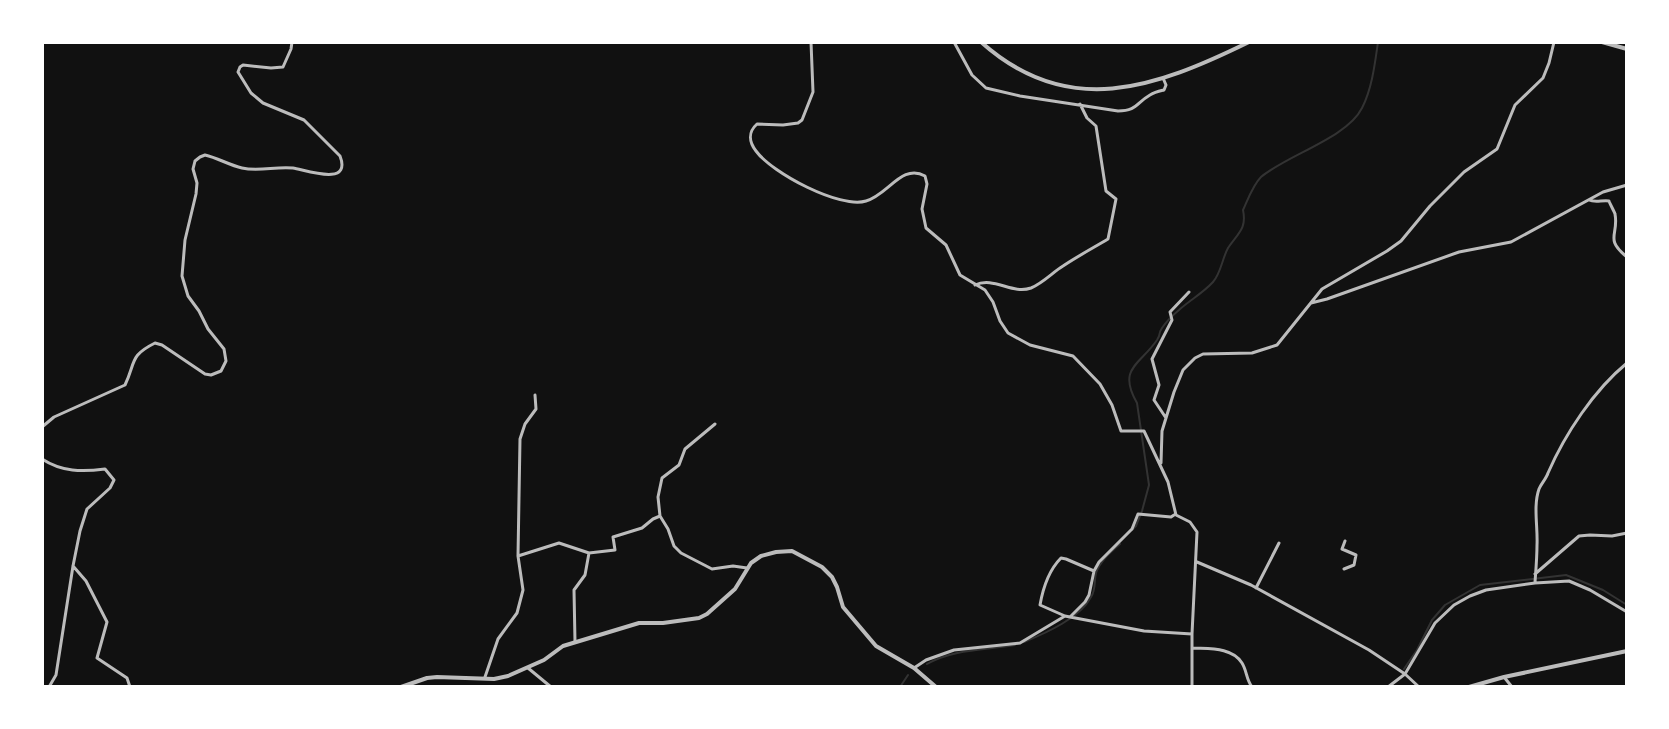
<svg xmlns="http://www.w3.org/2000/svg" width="1669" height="729" font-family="Commissioner,sans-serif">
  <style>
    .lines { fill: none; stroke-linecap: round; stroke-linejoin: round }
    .stream { stroke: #333; stroke-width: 2 }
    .minor { stroke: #bcbcbc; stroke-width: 3 }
    .tertiary { stroke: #bcbcbc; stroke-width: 4 }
  </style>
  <rect width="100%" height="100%" fill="#111"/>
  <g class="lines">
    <!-- stream -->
    <path class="stream" d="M1132,530L1136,526L1142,511L1149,485L1137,403C1117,368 1140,365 1157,340C1162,332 1157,336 1162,328C1166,322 1173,315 1179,310C1190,300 1203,293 1213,282C1221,273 1222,259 1228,248C1238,233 1247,229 1243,210C1248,199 1253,185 1261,177C1287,155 1347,138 1362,108C1372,89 1375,63 1378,42
      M1024,642C1046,633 1080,618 1091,597C1096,590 1094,581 1096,573C1100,561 1111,552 1120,544
      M927,664C953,649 985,650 1015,645
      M1404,669L1417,650L1432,620L1445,605L1480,585L1566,575L1603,590L1627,605
      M900,687L908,675"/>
    <!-- minor -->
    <path class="minor" d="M811,42L813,92L802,120L798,123L783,125L757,124C748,132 749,142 756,151C772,173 840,209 866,201C888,195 902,163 925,176L927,184L922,209L926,228L946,245L960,275L985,290L993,302L1000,321L1008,333L1030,345L1073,356L1100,384L1112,405L1121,431H1144L1168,482L1176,515L1190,522L1197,532L1192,634V687
      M954,42L972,75L986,88L1020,96L1118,111C1137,111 1136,103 1150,95C1155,92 1160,91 1164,90L1166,85L1163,78
      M1589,200C1595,203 1602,200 1609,201C1609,202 1615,213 1615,214C1619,235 1604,239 1627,257
      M975,285C994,276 1012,295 1031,288C1043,283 1053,272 1063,266C1078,256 1093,248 1108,239L1116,199L1106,191L1096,126L1087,118L1080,104
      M1311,303L1327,299L1459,252L1511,242L1603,192L1627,185
      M1166,418L1154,400L1159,385L1152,359L1172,320L1170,312L1189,292
      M42,427L54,417L125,385C136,362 129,356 155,343L162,345L205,374L211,375L221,371L226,361L224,349L208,329L199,311L188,296L182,276L185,240L196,194L197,183L193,169L195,161L200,157L205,155C218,158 229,165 242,168C259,172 276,166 293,168C306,170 352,187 340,156L304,120L263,103L251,93L238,72L240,67L243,65L271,68L283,67L291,49L292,42
      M42,459C62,472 82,472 105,469L114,480L110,488L87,509L80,531L73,566L56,675L49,687
      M1161,463L1162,431L1174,392L1183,370L1195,358L1203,354L1252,353L1277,345L1322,289L1387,251L1401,241L1430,206L1464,172L1497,149L1515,105L1543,78L1549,63L1554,42
      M660,516L658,497L662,478L679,465L685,449L715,424
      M518,556L559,543L589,553L615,550L613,537L642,528L653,519L660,516L668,529L674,546L681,553L712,569L733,566L747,568
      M1197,562L1251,585L1369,650L1405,674L1419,687
      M73,566L86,581L107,622L97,658L127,678L130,687
      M1344,569L1354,565L1356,555L1342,549L1345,541
      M1535,574L1579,536L1590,535L1612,536L1627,533
      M1535,582C1536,569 1537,557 1537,545C1538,527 1533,506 1539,489C1541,484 1546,479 1548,473C1565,434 1594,390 1627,363
      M1256,588L1279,543
      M1065,616L1040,605C1043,588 1049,570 1061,558L1066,559L1094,571
      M1070,617L1144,631L1192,634
      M575,642L574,590L585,575L589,553
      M1193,648C1209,649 1232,647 1242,663C1247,671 1246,679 1252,687
      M528,668L551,687
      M914,668L926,660L954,650L1020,643L1065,616L1070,617L1085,602L1089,595L1094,571L1099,562L1132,529L1138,514L1171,517L1174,515
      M485,677L498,639L517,613L523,590L518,556L520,439L525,424L536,409L535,395
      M1504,677L1512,687
      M1388,687L1405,674L1435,623L1454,605L1470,596L1486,590L1535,583L1569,581L1590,590L1627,612"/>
    <!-- tertiary -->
    <path class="tertiary" d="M981,42C1068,120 1155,88 1249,42
      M1602,42L1627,49
      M401,687L427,678L437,677L494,679L508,676L544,660L563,646L639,623H663L699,618L707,614L735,589L751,563L761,556L776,552L792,551L822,567L832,577L837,587L843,607L876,646L914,668L936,687
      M1469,687L1504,677L1627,651"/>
  </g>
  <!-- border -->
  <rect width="1669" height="729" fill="none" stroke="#ffffff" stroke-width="88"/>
</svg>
